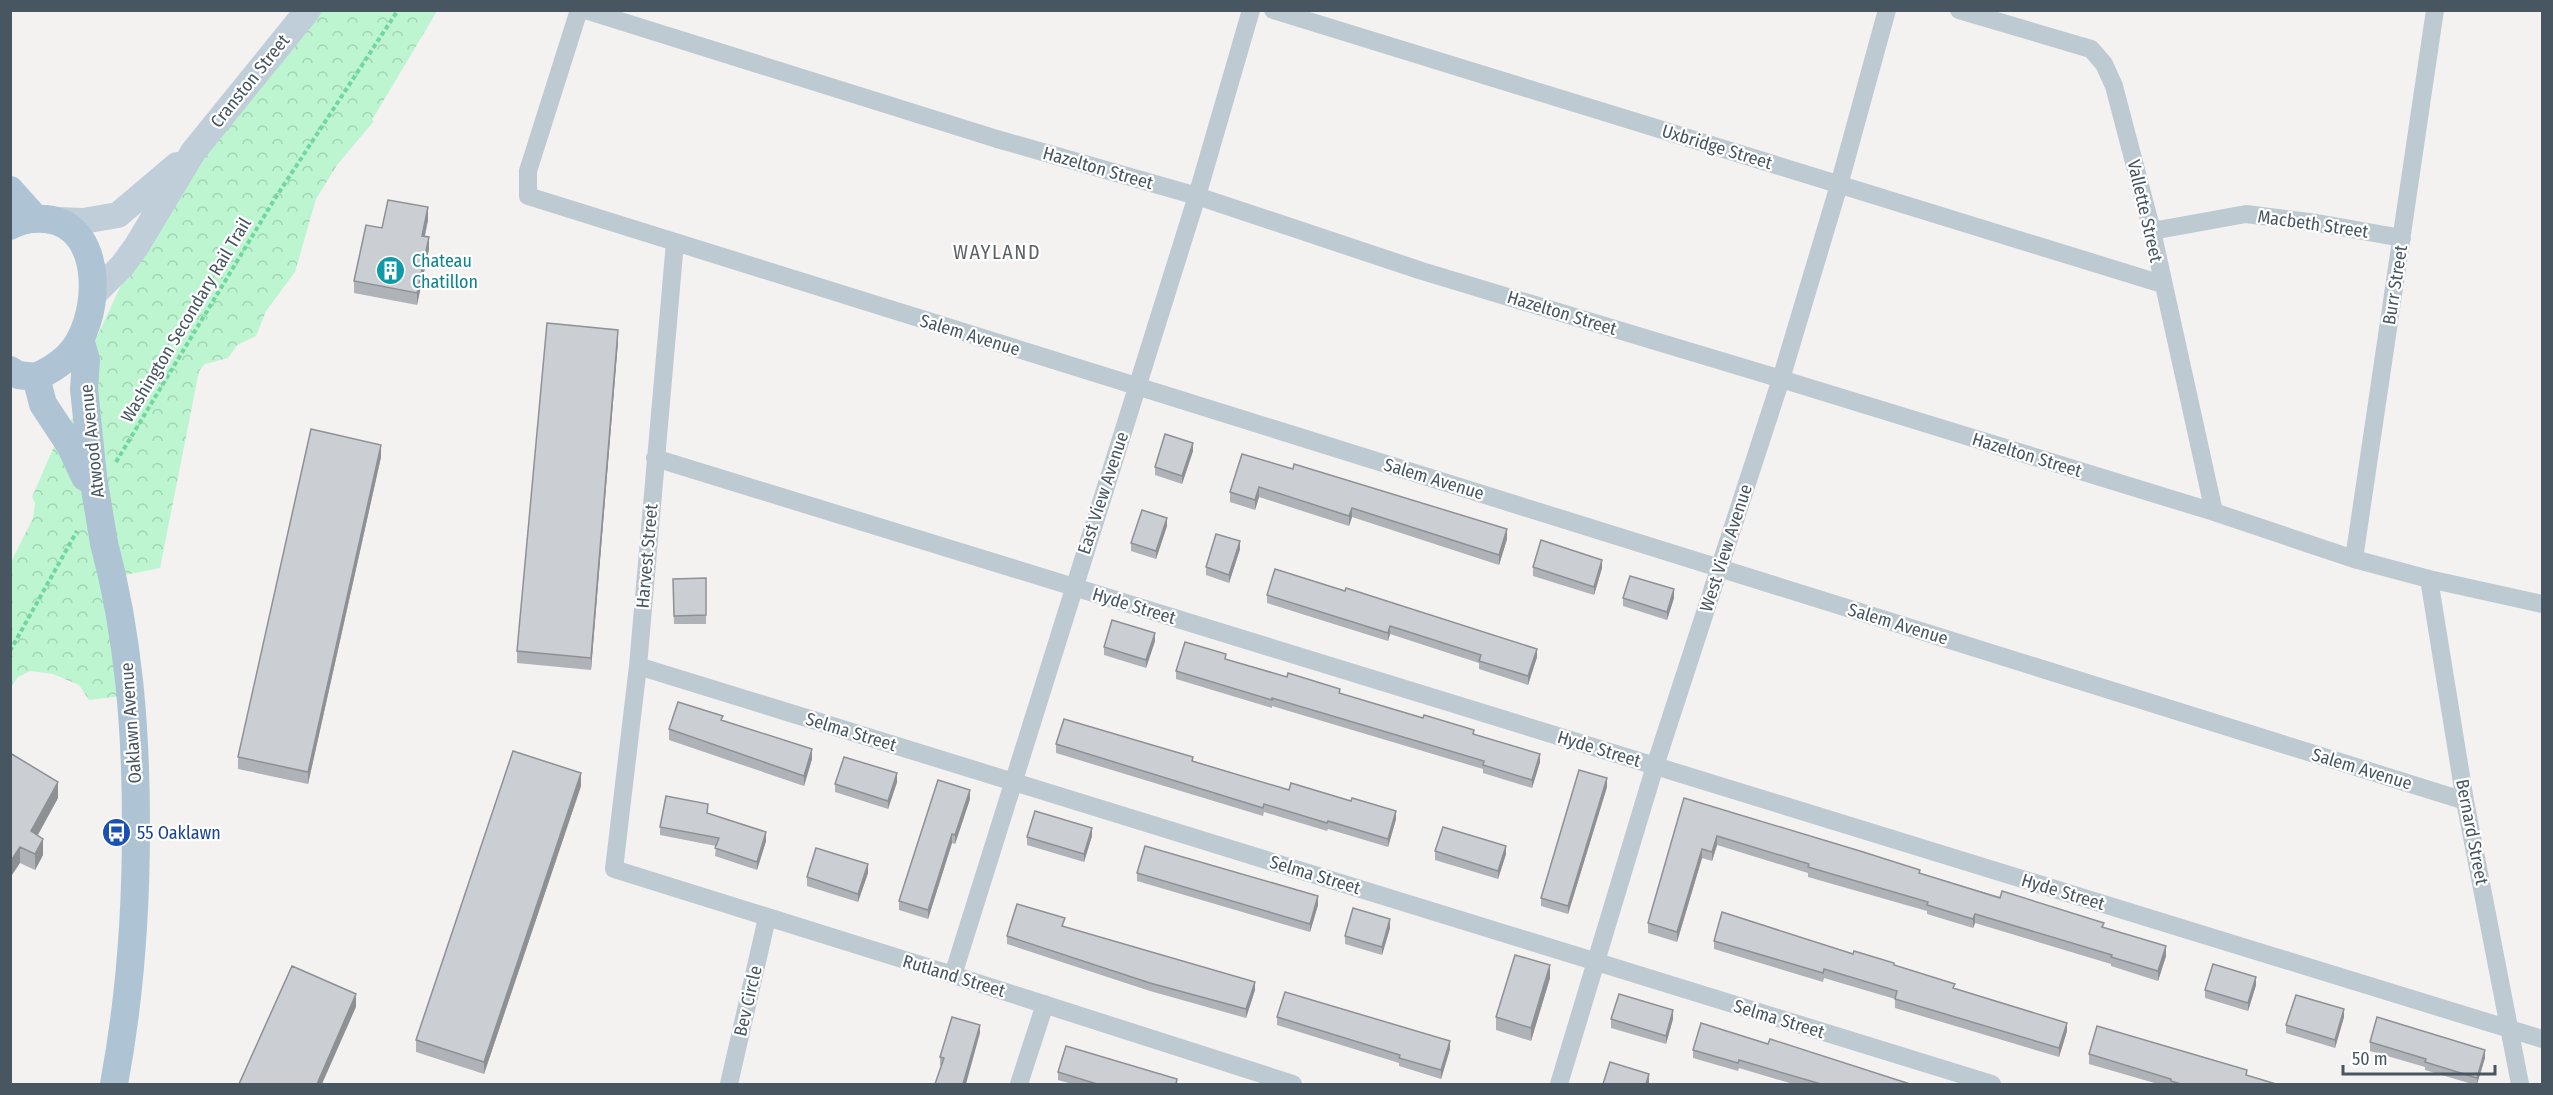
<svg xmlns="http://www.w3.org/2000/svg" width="2553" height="1095" font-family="'Fira Sans Condensed',sans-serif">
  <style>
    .forest { fill: url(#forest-crowns) }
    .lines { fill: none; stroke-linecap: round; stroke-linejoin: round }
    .path { stroke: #70d79e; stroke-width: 4; stroke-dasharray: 4.5 3; stroke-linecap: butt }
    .minor { stroke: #becad2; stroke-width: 18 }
    .secondary { stroke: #c0ceda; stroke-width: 26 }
    .primary { stroke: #aec3d3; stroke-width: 28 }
    .primary-bridge { stroke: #aec3d3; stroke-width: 28 }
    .wall { fill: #afb2b6 }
    .shaded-wall { fill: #8e9194 }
    .building { fill: #cbcfd4; stroke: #8e9194; stroke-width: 1.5 }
    .labels { text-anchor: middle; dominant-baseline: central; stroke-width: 4.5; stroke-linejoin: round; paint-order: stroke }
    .street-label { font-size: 18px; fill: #475661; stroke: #fff }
    .culture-label { font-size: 18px; fill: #0d838f; stroke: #fff; text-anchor: start }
    .transit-label { font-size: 18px; fill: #164399; stroke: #fff; text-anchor: start }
    .neighbourhood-label { font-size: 20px; letter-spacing: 1.5px; fill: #5d6267; stroke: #fff }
  </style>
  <defs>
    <pattern id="forest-crowns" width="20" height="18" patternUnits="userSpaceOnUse" patternTransform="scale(1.5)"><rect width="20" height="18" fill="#bcf5cf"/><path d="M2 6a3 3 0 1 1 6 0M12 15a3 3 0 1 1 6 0" fill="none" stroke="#a3d4b4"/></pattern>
  </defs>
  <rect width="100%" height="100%" fill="#f4f1f1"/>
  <!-- forest -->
  <path class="forest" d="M307,11H437L372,120L374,121L337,165L316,199L295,272L266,311L256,336L237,345L228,358L205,364L199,371L160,568L115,577L129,695L89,700L79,685L53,674L30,671L18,677L11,687V562L33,518L35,503L32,497L60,433L82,407L87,358L130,266L210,130Z"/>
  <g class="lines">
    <!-- path -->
    <path class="path" d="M116,462L274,200L398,10
      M10,651L77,531"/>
    <!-- minor -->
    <path class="minor" d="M579,10L528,171V196L2465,801
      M585,10L997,139L1197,196L1422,271L1781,379L2214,512L2354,559L2429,579L2542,604
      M1273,10L2162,284
      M1959,10L2091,49L2104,64L2114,86L2152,231L2214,512
      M2152,231L2246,214L2317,223L2402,238
      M675,242L638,666L614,869L953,975L1293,1084
      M655,458L2542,1039
      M2354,559L2435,10
      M2429,579L2465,801L2520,1084
      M638,666L1992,1084
      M953,975L1197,196L1251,10
      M729,1084L767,918
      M1019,1084L1045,1004
      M1559,1084L1655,766L1781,379L1839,185L1887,10"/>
    <!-- secondary -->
    <path class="secondary" d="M57,220L83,221L118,215L177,165
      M94,294L122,266L136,247L193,152L308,10"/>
    <!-- primary -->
    <path class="primary" d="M10,190L35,218
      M10,226C22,219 34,218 46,219C107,225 102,324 67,357C58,366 47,372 36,377L18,375L10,370
      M80,339L86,360L84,389L93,477
      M36,377L43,404L70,445L85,477
      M104,543C129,637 136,730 136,827C136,914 130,999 114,1084"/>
    <!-- primary-bridge -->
    <path class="primary-bridge" d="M93,477L104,543"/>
  </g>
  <!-- wall -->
  <path class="wall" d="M428,220L425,236L429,249L417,305L354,293V281L382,228Z
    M618,342L591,670L517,663V651Z
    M1193,451L1182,484L1155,475V467Z
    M1242,454L1507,539L1499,565L1352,517L1349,526L1259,497L1255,510L1230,502V492Z
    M381,457L308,784L238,769V757Z
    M1167,526L1156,559L1131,551V543Z
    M1240,549L1229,583L1206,575V567Z
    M1533,567L1602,568L1594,595L1533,576Z
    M706,578V624H674L673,579Z
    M1267,595L1537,657L1528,685L1479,669V663L1390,634L1388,641L1267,603Z
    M1623,598H1674L1667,620L1623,606Z
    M1155,641L1146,668L1104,655V647Z
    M1226,659L1474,734L1540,762L1532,788L1483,773V769L1272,706V708L1176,679V671Z
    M723,720L812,759L804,786L669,740V729Z
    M1056,744L1193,761L1289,790L1396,819L1388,847L1328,829L1327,831L1264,812L1263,816L1056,753Z
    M10,753L58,798L38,835L43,855L35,870L20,863Z
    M897,782L888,809L835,792V784Z
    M581,786L484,1074L416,1052V1040Z
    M1607,787L1568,914L1541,906V898Z
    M1684,798L1920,873L2104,928L2166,956L2158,981L2111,966V964L1975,923L1973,928L1927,914V911L1808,877V873L1717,845L1712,861L1702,858L1677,942L1648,933V923Z
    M970,799L955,844L952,843L928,919L899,910V901Z
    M708,814L766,841L757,870L715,856L716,846L660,835V827Z
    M1092,836L1084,862L1027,845V837Z
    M1435,851L1506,854L1498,879L1435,860Z
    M868,873L858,902L807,886V877Z
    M1137,873L1318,905L1310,932L1137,881Z
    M1064,927L1255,990L1246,1018L1150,991L1007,944V936Z
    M1390,928L1382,955L1345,944V936Z
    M1714,941L1853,954L1894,965L2067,1031L2059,1057L1895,1008V999L1824,978L1823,982L1714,949Z
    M1550,978L1531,1041L1496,1030V1017Z
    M2256,985L2248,1011L2205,998V990Z
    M1277,1017L1450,1049L1441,1079L1399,1066V1063L1277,1025Z
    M2344,1017L2335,1048L2286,1033V1025Z
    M1611,1019H1673L1666,1044L1611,1028Z
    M980,1033L941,1066L940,1065V1057Z
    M2370,1042L2485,1058L2477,1084H2472L2425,1070V1067L2370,1051Z
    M1768,1044L1910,1084H1793L1739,1068L1738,1071L1693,1058V1050Z
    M2089,1054L2276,1084H2158L2089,1064Z
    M1058,1072L1177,1084H1072L1058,1080Z"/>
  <!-- shaded-wall -->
  <path class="shaded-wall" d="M428,207V220L422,248V236Z
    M429,237V249L417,305V293Z
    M618,330V342L591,670V658Z
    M1193,443V451L1182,484V476Z
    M381,445V457L308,784V772Z
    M1259,487V497L1255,510V500Z
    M1352,508V517L1349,526V516Z
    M1167,518V526L1156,559V551Z
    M1507,529V539L1499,565V555Z
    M1240,541V549L1229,583V575Z
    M1602,560V568L1594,595V587Z
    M1674,589V598L1667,620V612Z
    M1390,626V634L1388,641V633Z
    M1155,633V641L1146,668V660Z
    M1537,649V657L1528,685V676Z
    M812,749V759L804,786V776Z
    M1540,754V762L1532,788V780Z
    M581,773V786L484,1074V1062Z
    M897,773V782L888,809V801Z
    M1607,778V787L1568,914V906Z
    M58,782V798L31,847V831Z
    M970,790V799L955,844V835Z
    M1396,811V819L1388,847V839Z
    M1092,828V836L1084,862V854Z
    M766,832V841L757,870V862Z
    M952,834V843L928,919V910Z
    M1717,836V845L1712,861V852Z
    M43,839V855L35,870V854Z
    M1506,846V854L1498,879V871Z
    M20,847V863L10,878V862Z
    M1702,849V858L1677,942V932Z
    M868,864V873L858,902V894Z
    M1318,896V905L1310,932V924Z
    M1975,914V923L1973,928V919Z
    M1390,919V928L1382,955V947Z
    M2166,946V956L2158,981V971Z
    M1550,965V978L1531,1041V1028Z
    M2256,977V985L2248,1011V1003Z
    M1255,982V990L1246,1018V1009Z
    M356,994V1007L322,1084H317Z
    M2344,1009V1017L2335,1048V1040Z
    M1673,1010V1019L1666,1044V1036Z
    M2067,1023V1031L2059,1057V1048Z
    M980,1025V1033L966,1084H963Z
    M1450,1041V1049L1441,1079V1070Z
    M2485,1050V1058L2477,1084V1078Z
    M1649,1074V1084H1646Z"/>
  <!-- building -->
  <path class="building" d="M388,200L428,207L422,236L429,237L417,293L354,281L366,225L382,228Z
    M547,323L618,330L591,658L517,651Z
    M311,429L381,445L308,772L238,757Z
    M1165,434L1193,443L1182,476L1155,467Z
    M1242,454L1293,469L1294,464L1507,529L1499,555L1352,508L1349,516L1259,487L1255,500L1230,492Z
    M1142,510L1167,518L1156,551L1131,543Z
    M1216,534L1240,541L1229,575L1206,567Z
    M1541,540L1602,560L1594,587L1533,567Z
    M1275,569L1345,591L1346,588L1537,649L1528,676L1479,661L1481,655L1390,626L1388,633L1267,595Z
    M1630,576L1674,589L1667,612L1623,598Z
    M706,578V615L674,616L673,579Z
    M1112,620L1155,633L1146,660L1104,647Z
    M1185,642L1226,654L1225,659L1287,677L1288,673L1340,689L1339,693L1423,718L1424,715L1474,730L1473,734L1540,754L1532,780L1483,765L1484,761L1272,698V700L1176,671Z
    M678,702L723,716L721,720L812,749L804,776L669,729Z
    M1064,719L1193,757L1192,761L1289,790L1291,783L1351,801L1352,798L1396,811L1388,839L1328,821L1327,823L1264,804L1263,808L1056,744Z
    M513,751L581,773L484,1062L416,1040Z
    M10,753L58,782L31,831L43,839L35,854L20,847L10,862Z
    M844,757L897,773L888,801L835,784Z
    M1579,770L1607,778L1568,906L1541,898Z
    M938,780L970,790L955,835L952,834L928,910L899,901Z
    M666,796L708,804L707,813L766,832L757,862L715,848L719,838L660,827Z
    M1684,798L1860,851L1920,870L1919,873L2000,898L2002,891L2104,923L2102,927L2166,946L2158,971L2111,957L2112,955L1975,914L1973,919L1927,905L1928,902L1808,867L1809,864L1717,836L1712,852L1702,849L1677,932L1648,923Z
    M1035,811L1092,828L1084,854L1027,837Z
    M1443,827L1506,846L1498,871L1435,851Z
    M1145,846L1318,896L1310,924L1137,873Z
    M816,848L868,864L858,894L807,877Z
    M1017,904L1065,918L1062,926L1255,982L1246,1009L1150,983L1007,936Z
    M1353,908L1390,919L1382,947L1345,936Z
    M1722,912L1853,954L1854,951L1894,963V965L1955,984L1953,988L2067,1023L2059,1048L1895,999L1897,991L1824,969L1823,973L1714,941Z
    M1515,955L1550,965L1531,1028L1496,1017Z
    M2213,964L2256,977L2248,1003L2205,990Z
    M292,966L356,994L317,1084H239Z
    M1285,992L1450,1041L1441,1070L1399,1058L1400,1055L1277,1017Z
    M1619,994L1673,1010L1666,1036L1611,1019Z
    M2296,995L2344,1009L2335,1040L2286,1025Z
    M952,1017L980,1025L963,1084H935L944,1058L940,1057Z
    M2377,1017L2485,1050L2477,1078L2425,1062L2426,1059L2370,1042Z
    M1701,1023L1768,1044L1770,1039L1910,1084H1821L1739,1060L1738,1063L1693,1050Z
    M2097,1026L2247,1070L2246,1075L2276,1084H2181L2171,1081V1079L2089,1054Z
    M1066,1046L1177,1079L1176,1084H1097L1058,1072Z
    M1610,1062L1649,1074L1646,1084H1603Z"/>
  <!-- icons -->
  <defs>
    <symbol id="building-disc" viewBox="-11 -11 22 22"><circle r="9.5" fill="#0f9aa8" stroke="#fff"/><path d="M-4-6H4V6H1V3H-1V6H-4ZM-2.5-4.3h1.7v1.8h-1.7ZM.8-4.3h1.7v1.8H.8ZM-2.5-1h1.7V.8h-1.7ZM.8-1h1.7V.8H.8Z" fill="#fff"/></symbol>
    <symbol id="bus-disc" viewBox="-11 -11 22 22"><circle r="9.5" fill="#1a4fb4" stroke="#fff"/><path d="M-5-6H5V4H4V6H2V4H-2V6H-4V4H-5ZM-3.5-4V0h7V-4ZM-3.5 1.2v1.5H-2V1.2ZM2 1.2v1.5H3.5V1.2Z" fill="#fff"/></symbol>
  </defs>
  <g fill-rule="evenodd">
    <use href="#building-disc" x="374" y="254" width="33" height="33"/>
    <use href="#bus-disc" x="100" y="816" width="33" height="33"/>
  </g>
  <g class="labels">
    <!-- street labels -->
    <g class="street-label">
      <text transform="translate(250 81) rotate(-51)">Cranston Street</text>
      <text transform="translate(1717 147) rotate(17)">Uxbridge Street</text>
      <text transform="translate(1098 168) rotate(16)">Hazelton Street</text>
      <text transform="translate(2145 211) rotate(77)">Vallette Street</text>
      <text transform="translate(2313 224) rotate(8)">Macbeth Street</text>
      <text transform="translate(2395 285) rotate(-81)">Burr Street</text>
      <text transform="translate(1562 313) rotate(17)">Hazelton Street</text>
      <text transform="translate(186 320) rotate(-59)">Washington Secondary Rail Trail</text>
      <text transform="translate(970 335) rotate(17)">Salem Avenue</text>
      <text transform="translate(92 441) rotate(-96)">Atwood Avenue</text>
      <text transform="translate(2027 455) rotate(17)">Hazelton Street</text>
      <text transform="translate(1434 479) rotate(17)">Salem Avenue</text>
      <text transform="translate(1103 493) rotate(-72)">East View Avenue</text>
      <text transform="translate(1726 548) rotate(-72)">West View Avenue</text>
      <text transform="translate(647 556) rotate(-85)">Harvest Street</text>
      <text transform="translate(1134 606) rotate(17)">Hyde Street</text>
      <text transform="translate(1898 624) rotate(17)">Salem Avenue</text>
      <text transform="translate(131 723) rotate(-94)">Oaklawn Avenue</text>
      <text transform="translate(851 732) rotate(17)">Selma Street</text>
      <text transform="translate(1599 749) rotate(17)">Hyde Street</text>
      <text transform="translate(2362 769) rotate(17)">Salem Avenue</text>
      <text transform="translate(2472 832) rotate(79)">Bernard Street</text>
      <text transform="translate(1315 875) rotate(17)">Selma Street</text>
      <text transform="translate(2063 892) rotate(17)">Hyde Street</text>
      <text transform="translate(954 976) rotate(17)">Rutland Street</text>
      <text transform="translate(748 1001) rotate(-77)">Bev Circle</text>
      <text transform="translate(1779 1019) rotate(17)">Selma Street</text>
    </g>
    <!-- culture labels -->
    <g class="culture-label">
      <text x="412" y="261">Chateau<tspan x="412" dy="21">Chatillon</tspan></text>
    </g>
    <!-- transit labels -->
    <g class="transit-label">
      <text x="137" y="833">55 Oaklawn</text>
    </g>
    <!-- neighbourhood labels -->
    <g class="neighbourhood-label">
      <text x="997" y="252">WAYLAND</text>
    </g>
  </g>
  <!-- border -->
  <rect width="2553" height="1095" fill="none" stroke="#475661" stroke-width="24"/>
  <!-- scale -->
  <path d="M2343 1065v9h152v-9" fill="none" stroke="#475661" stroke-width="3"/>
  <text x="2352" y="1065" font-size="18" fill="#475661" stroke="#ffffff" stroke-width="4.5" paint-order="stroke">50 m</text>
</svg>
